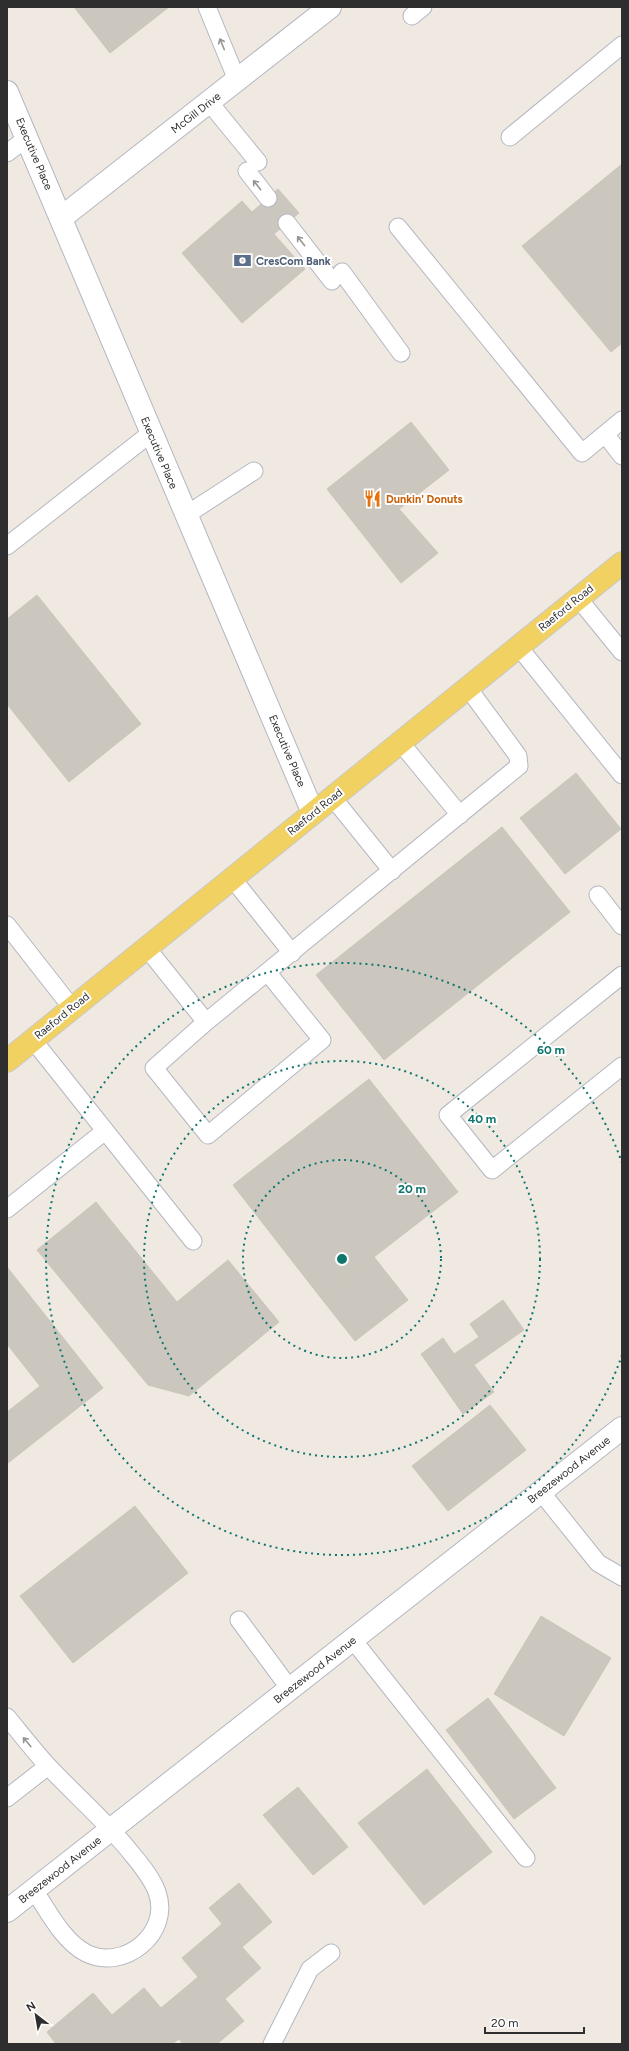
<svg xmlns="http://www.w3.org/2000/svg" width="629" height="2051" font-family="Figtree,sans-serif">
  <style>
    .building { fill: #cbc7bf; stroke: #cbc5ba }
    .lines { fill: none; stroke-linecap: round; stroke-linejoin: round }
    .lane-casing { stroke: #b4b7c1; stroke-width: 19 }
    .street-casing { stroke: #b4b7c1; stroke-width: 24 }
    .secondary-casing { stroke: #b4b7c1; stroke-width: 24 }
    .primary-casing { stroke: #c9c9c9; stroke-width: 24 }
    .lane { stroke: #fff; stroke-width: 17 }
    .street { stroke: #fff; stroke-width: 22 }
    .secondary { stroke: #fff; stroke-width: 22 }
    .primary { stroke: #f2d163; stroke-width: 22 }
    .oneway { stroke: #969696 }
    .ring { fill: none; stroke: #0f766e; stroke-width: 2; stroke-dasharray: 2 4 }
    .labels { text-anchor: middle; dominant-baseline: central; stroke-width: 4; stroke-linejoin: round; paint-order: stroke }
    .street-label { font-size: 11px; fill: #2e2e2e; stroke: #fff }
    .service-label { font-size: 11px; font-weight: bold; fill: #4e5e75; stroke: #fff; text-anchor: start }
    .food-label { font-size: 11px; font-weight: bold; fill: #c56008; stroke: #fff; text-anchor: start }
    .centre { fill: #0f766e; stroke: #fff; stroke-width: 2 }
    .ring-label { font-size: 12px; text-anchor: middle; font-weight: bold; fill: #0f766e; stroke: #fff; stroke-width: 4; stroke-linejoin: round; paint-order: stroke }
  </style>
  <rect width="100%" height="100%" fill="#efe9e1"/>
  <!-- building -->
  <path class="building" d="M74,7H169L110,53Z
    M622,164V343L611,352L522,246Z
    M278,189L299,213L274,234L305,269L242,323L182,253L242,201L252,212Z
    M411,422L449,470L399,509L438,553L401,583L327,489Z
    M37,595L141,724L69,782L7,704V619Z
    M576,773L621,829L565,874L520,818Z
    M502,827L570,912L384,1060L316,975Z
    M369,1079L458,1192L321,1298L233,1185Z
    M96,1202L177,1302L228,1260L279,1322L189,1396L148,1385L37,1250Z
    M374,1257L408,1300L355,1341L321,1298Z
    M7,1267L103,1388L8,1463L7,1412L40,1386L7,1344Z
    M503,1300L524,1330L474,1365L494,1392L463,1414L421,1354L443,1338L454,1354L479,1337L470,1324Z
    M490,1405L526,1450L448,1511L412,1466Z
    M135,1506L188,1573L73,1663L20,1596Z
    M541,1616L611,1658L564,1736L494,1694Z
    M488,1698L556,1788L514,1819L446,1730Z
    M427,1769L492,1852L424,1905L358,1823Z
    M298,1787L348,1847L313,1875L263,1815Z
    M239,1883L272,1922L242,1947L261,1968L225,1999L244,2021L217,2044H183L179,2039L172,2044H56L47,2032L93,1993L112,2015L144,1988L161,2008L198,1977L182,1958L222,1924L209,1908Z"/>
  <g class="lines">
    <defs>
      <path id="lane" d="M207,7L237,80
        M412,16L423,7
        M209,102L258,162
        M510,137L622,45
        M7,153L27,138
        M247,171L268,198
        M287,223L332,281
        M398,227L582,453L622,420
        M342,272L401,353
        M605,434L622,456
        M186,515L254,471
        M7,546L151,433
        M578,598L622,652
        M518,646L622,775
        M400,742L460,815
        M333,798L392,871
        M232,878L292,953
        M598,895L622,926
        M7,925L72,1008
        M146,947L206,1022
        M268,973L322,1040L208,1135L154,1068L206,1022L519,766L518,756L468,688
        M622,975L448,1115L492,1170L622,1066
        M33,1040L193,1241
        M7,1209L105,1131
        M541,1492L598,1563L622,1577
        M239,1620L290,1689
        M353,1640L526,1858
        M7,1717C21,1734 34,1751 48,1766C76,1796 107,1822 132,1854C141,1865 152,1878 157,1892C172,1933 124,1972 86,1953C63,1941 48,1911 34,1890
        M7,1798L48,1766
        M272,2044L310,1969L331,1953"/>
      <path id="street" d="M7,1911L622,1428"/>
      <path id="secondary" d="M7,92L313,813
        M61,218L330,7"/>
      <path id="primary" d="M7,1061L622,563"/>
    </defs>
    <!-- lane casing -->
    <use href="#lane" class="lane-casing"/>
    <!-- street casing -->
    <use href="#street" class="street-casing"/>
    <!-- secondary casing -->
    <use href="#secondary" class="secondary-casing"/>
    <!-- primary casing -->
    <use href="#primary" class="primary-casing"/>
    <!-- lane -->
    <use href="#lane" class="lane"/>
    <!-- street -->
    <use href="#street" class="street"/>
    <!-- secondary -->
    <use href="#secondary" class="secondary"/>
    <!-- primary -->
    <use href="#primary" class="primary"/>
  </g>
  <!-- one-way arrows -->
  <defs><path id="oneway-shaft" d="M-6 0H5M1.5-3L5.5 0L1.5 3" fill="none" stroke-width="1.6" stroke-linecap="round" stroke-linejoin="round"/></defs>
  <g class="oneway">
    <use href="#oneway-shaft" transform="translate(222 44) rotate(-112)"/>
    <use href="#oneway-shaft" transform="translate(257 185) rotate(-128)"/>
    <use href="#oneway-shaft" transform="translate(301 241) rotate(-128)"/>
    <use href="#oneway-shaft" transform="translate(27 1742) rotate(-130)"/>
  </g>
  <!-- distance rings -->
  <g class="ring">
    <circle cx="342" cy="1259" r="99"/>
    <circle cx="342" cy="1259" r="198"/>
    <path d="M622 1355A296 296 0 1 1 622 1163"/>
  </g>
  <!-- icons -->
  <defs>
    <symbol id="bank-bare" viewBox="-9 -9 18 18"><path d="M-6-4H6V4H-6ZM0-2.3a2.3 2.3 0 1 0 0 4.6a2.3 2.3 0 1 0 0-4.6Z" fill="#5c6f8a" stroke="#fff" stroke-width="2.5" paint-order="stroke"/></symbol>
    <symbol id="restaurant-bare" viewBox="-9 -9 18 18"><path d="M-5-6h1v4h1v-4h1v4h1v-4h1v5L-1.5 .5V6h-2V.5L-5-1ZM5-6V6H3V1.5H1.5Q1.5-4 5-6Z" fill="#e8710a" stroke="#fff" stroke-width="2.5" paint-order="stroke"/></symbol>
  </defs>
  <g fill-rule="evenodd">
    <use href="#bank-bare" x="230" y="248" width="25" height="25"/>
    <use href="#restaurant-bare" x="360" y="486" width="25" height="25"/>
  </g>
  <g class="labels">
    <!-- street labels -->
    <g class="street-label">
      <text transform="translate(196 113) rotate(-38)">McGill Drive</text>
      <text transform="translate(34 154) rotate(67)">Executive Place</text>
      <text transform="translate(159 453) rotate(67)">Executive Place</text>
      <text transform="translate(566 608) rotate(-39)">Raeford Road</text>
      <text transform="translate(287 751) rotate(67)">Executive Place</text>
      <text transform="translate(315 812) rotate(-39)">Raeford Road</text>
      <text transform="translate(62 1016) rotate(-39)">Raeford Road</text>
      <text transform="translate(569 1470) rotate(-38)">Breezewood Avenue</text>
      <text transform="translate(315 1670) rotate(-38)">Breezewood Avenue</text>
      <text transform="translate(60 1870) rotate(-38)">Breezewood Avenue</text>
    </g>
    <!-- service labels -->
    <g class="service-label">
      <text x="256" y="261">CresCom Bank</text>
    </g>
    <!-- food labels -->
    <g class="food-label">
      <text x="386" y="499">Dunkin' Donuts</text>
    </g>
  </g>
  <circle cx="342" cy="1259" r="6" class="centre"/>
  <g class="ring-label">
    <text x="551" y="1054">60 m</text>
    <text x="482" y="1123">40 m</text>
    <text x="412" y="1193">20 m</text>
  </g>
  <!-- border -->
  <rect width="629" height="2051" fill="none" stroke="#2e2e2e" stroke-width="16"/>
  <!-- north arrow -->
  <g transform="translate(36 2015) rotate(329)" stroke="#ffffff" stroke-width="3" paint-order="stroke">
  <path d="M0-3L7 15L0 10L-7 15Z" fill="#2e2e2e"/>
  <text y="-6" font-size="11" font-weight="bold" text-anchor="middle" fill="#2e2e2e">N</text>
  </g>
  <!-- scale -->
  <path d="M485 2027v6h99v-6" fill="none" stroke="#2e2e2e" stroke-width="2"/>
  <text x="491" y="2027" font-size="12" fill="#2e2e2e" stroke="#ffffff" stroke-width="3" paint-order="stroke">20 m</text>
</svg>
